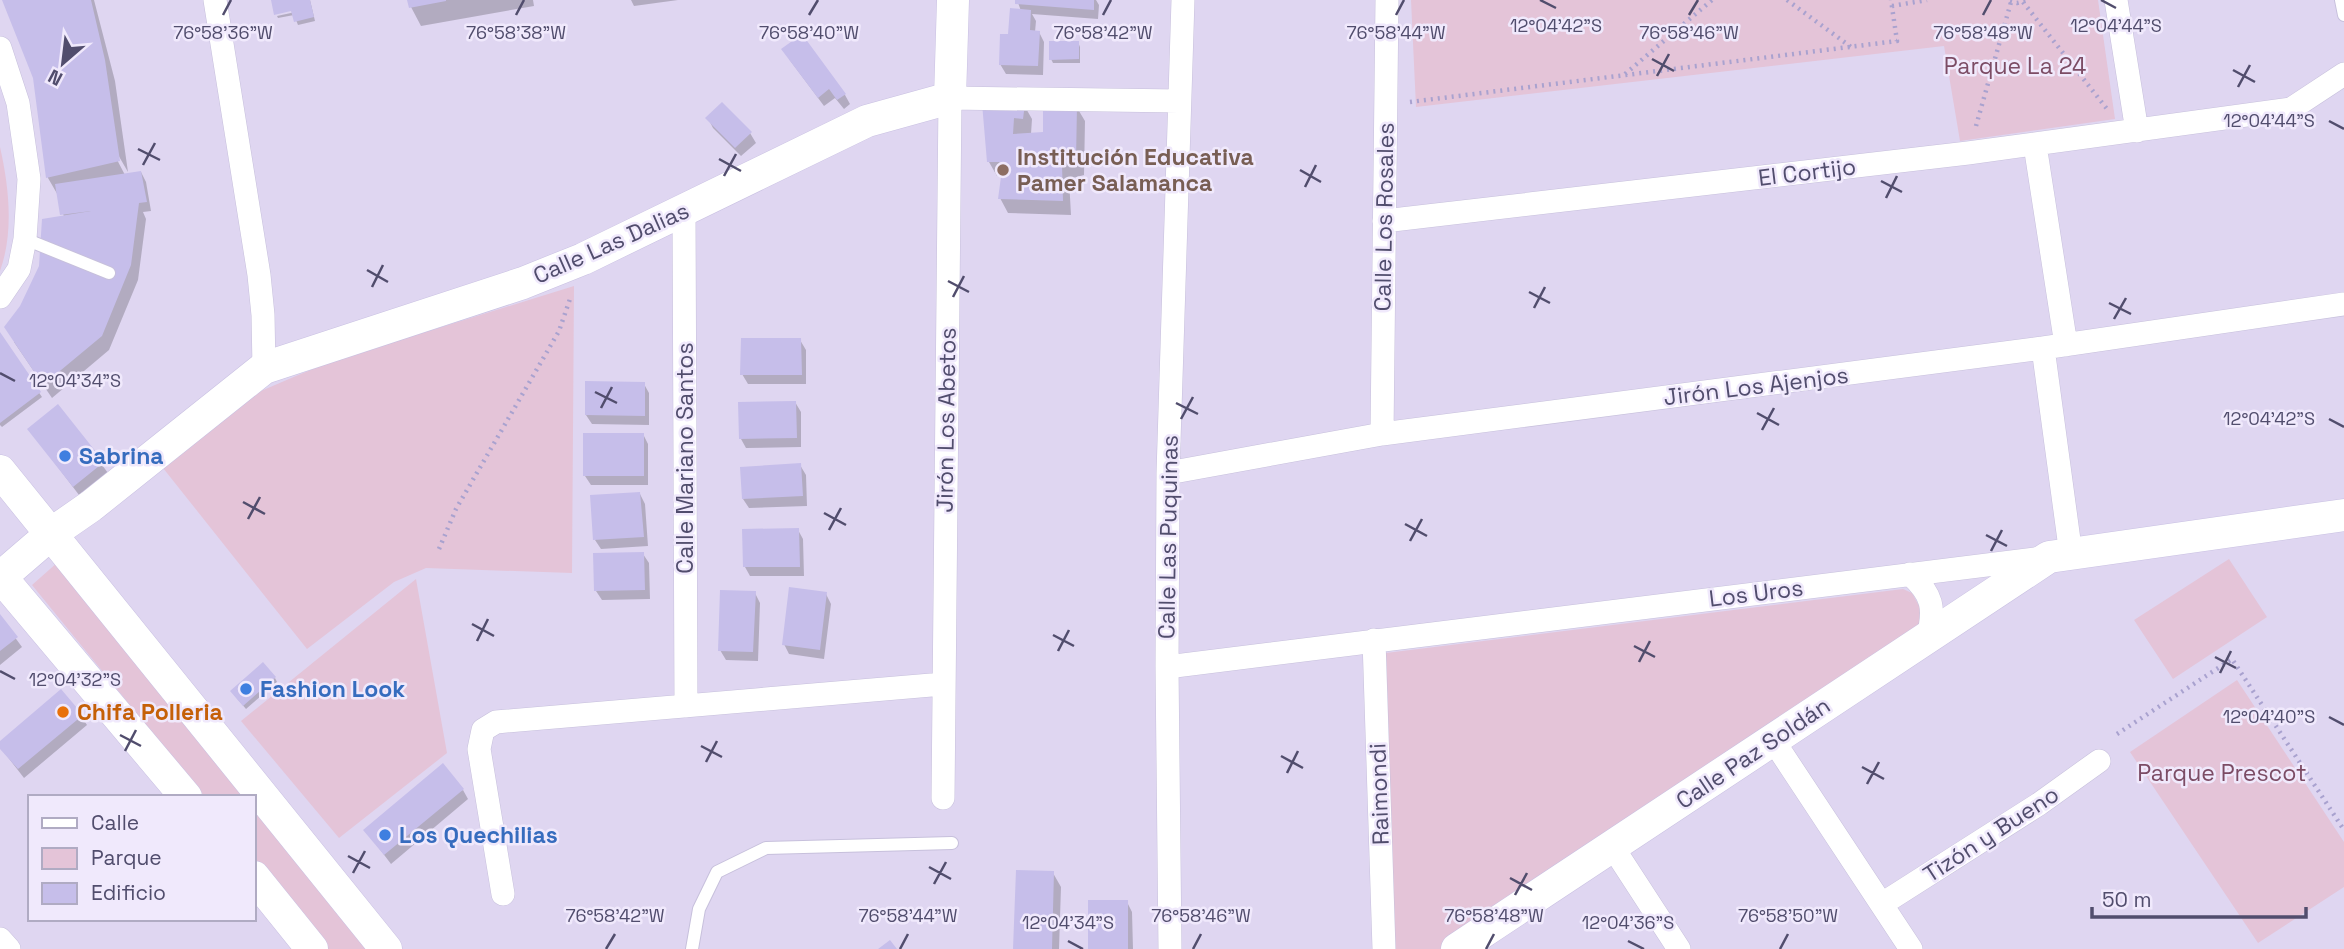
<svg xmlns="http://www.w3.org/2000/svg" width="2344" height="949" font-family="'Space Grotesk',sans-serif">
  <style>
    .residential { fill: #dfd6f1; fill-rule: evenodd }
    .green { fill: #e4c4d8 }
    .shadow { fill: #0003 }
    .building { fill: #c6beea }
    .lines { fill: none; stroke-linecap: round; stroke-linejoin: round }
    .lane-casing { stroke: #c7c0dc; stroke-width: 14 }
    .street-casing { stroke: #c7c0dc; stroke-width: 24 }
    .secondary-casing { stroke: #c9c1e2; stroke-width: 33 }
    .path { stroke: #a9a2cf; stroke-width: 4.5; stroke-dasharray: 2 5; stroke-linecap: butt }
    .lane { stroke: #fff; stroke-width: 12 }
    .street { stroke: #fff; stroke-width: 23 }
    .secondary { stroke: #fff; stroke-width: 32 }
    .ticks { fill: none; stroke: #514d6d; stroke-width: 2.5 }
    .education-dot { fill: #8d6e63; stroke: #f0e9fc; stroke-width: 2.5 }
    .shop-dot { fill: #3f7fe0; stroke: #f0e9fc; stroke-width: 2.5 }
    .food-dot { fill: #e8710a; stroke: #f0e9fc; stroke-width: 2.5 }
    .labels { text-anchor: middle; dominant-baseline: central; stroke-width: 5; stroke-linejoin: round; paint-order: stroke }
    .park-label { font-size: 23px; fill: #7c4c65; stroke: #f0e9fc }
    .education-label { font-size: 23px; font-weight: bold; fill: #785e54; stroke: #f0e9fc; text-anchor: start }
    .street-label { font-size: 23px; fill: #514d6d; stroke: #f0e9fc }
    .shop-label { font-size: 23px; font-weight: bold; fill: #366cbe; stroke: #f0e9fc; text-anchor: start }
    .food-label { font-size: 23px; font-weight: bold; fill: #c56008; stroke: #f0e9fc; text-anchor: start }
    .ticks-label { font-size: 18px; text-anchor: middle; fill: #514d6d; stroke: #f0e9fc; stroke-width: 5; stroke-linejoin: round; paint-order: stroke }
  </style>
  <rect width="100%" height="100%" fill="#ebe3f9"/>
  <!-- residential -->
  <path class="residential" d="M0,0H2344V949H0ZM30,797H254V919H30Z"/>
  <!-- green -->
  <path class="green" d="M1411,0H2098L2115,119L1960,141L1944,46L1416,107Z
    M0,147C9,187 14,232 0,271Z
    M574,286L572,573L426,568L394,582L307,649L163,468L230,410L261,391L296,376L335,360Z
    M2229,559L2267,617L2173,679L2134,620Z
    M58,562L252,797H205L32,585Z
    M416,579L447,753L339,838L241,721Z
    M1903,589L1912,593L1924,615L1918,628L1440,949H1394L1386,653Z
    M2237,680L2344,842V887L2258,943L2130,752Z
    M254,798L371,949H326L254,857Z"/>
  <!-- shadow -->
  <path class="shadow" d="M4,0H94L115,81L128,172L117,153L114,154L125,175L141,172L146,182L151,211L143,212L146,219L138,280L109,350L52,398L14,342L22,307L64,217L59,197L48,178L34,78Z
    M272,0H310L315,21L298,25L294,15L278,18L277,16L300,11Z
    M409,0H533L534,6L421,26L411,7Z
    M631,0H678L634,6Z
    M1017,0H1096L1099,5L1098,19L1032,14L1036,21L1035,32H1039L1044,42L1043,75L1006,74L1000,64L1021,11Z
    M801,36L845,95L850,104L844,109L835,98L824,106L789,59Z
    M1078,42L1080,47V63H1053L1051,59Z
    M984,105H1024L1032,119L1031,134L1045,133L1076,106L1085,121L1084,175L1069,179L1071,215L1008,213L1000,198L1003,176H997L989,162Z
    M708,118L750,133L756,143L741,156L713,128Z
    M0,335L42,397L2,427L0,425Z
    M800,340L806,350V384H748L742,374Z
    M644,384L649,393V425L592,424L586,415Z
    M795,402L801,412V447L746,448L741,439Z
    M58,406L108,473L79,495L29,429Z
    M643,434L648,444V485H591L585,476Z
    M800,465L806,475L807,506L749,508L743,499Z
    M640,494L645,504L648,546L601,549L595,540Z
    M798,530L803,539L804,576H750L745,567Z
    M643,554L649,563L650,599L602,600L596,591Z
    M755,593L760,603L758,661L726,660L720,650Z
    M826,594L831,604L824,659L789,654L784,644Z
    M0,617L22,647L0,665Z
    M275,678L277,682L246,709L234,695Z
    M81,716L87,725L24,778L0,747V743Z
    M463,790L468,799L391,864L366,831Z
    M1053,873L1061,887L1059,949H1015Z
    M1127,902L1132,912L1133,949H1090Z"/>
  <!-- building -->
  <path class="building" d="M2,0H91L105,60L120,161L46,178L33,78Z
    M271,0H310L314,17L294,22L291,11L274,15Z
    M407,0H446V1L409,8Z
    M1015,0H1094V10L1015,4Z
    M1010,8L1031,10L1030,30L1040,31L1038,66L999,65L1000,34H1008Z
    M802,34L846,94L837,100L829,89L818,98L781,49Z
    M1049,41H1079V59L1049,60Z
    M722,102L752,132L735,148L705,118Z
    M982,103H1025L1023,119L1014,118L1013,134L1043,132V104L1077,105L1076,161L1062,164L1063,201L998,199L1003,162H987Z
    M141,171L147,202L139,203L131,265L102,336L43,385L4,327L20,306L39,266L42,219L91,211L60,215L55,184Z
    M0,332L41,392L0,423Z
    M741,338H801L802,375H740Z
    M585,381L645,382V416L585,415Z
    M796,401L797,438L739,439L738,402Z
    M58,404L104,462L73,487L27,429Z
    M583,433H644V476H583Z
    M801,463L803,496L742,499L740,467Z
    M640,492L644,537L593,540L590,495Z
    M799,528L800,567H743L742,529Z
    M644,552L645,590L594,591L593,553Z
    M789,587L827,592L820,650L782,645Z
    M720,590L756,591L753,652L718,651Z
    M0,614L18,637L0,651Z
    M263,662L276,677L243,706L230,691Z
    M61,689L83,715L18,769L0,749V741Z
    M443,763L464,789L384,855L363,830Z
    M1016,870L1054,871L1052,949H1013Z
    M1088,900H1128V949H1088Z
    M890,940L897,949H878Z"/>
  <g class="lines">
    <defs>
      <path id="lane" d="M2341,0L2344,15
        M25,239L109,273
        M692,949L699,909L717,872L766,848L952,843"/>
      <path id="street" d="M215,0L259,275L263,315L264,368
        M2116,0L2137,131
        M0,48L18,103L29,179L25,239L19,269L0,297
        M2035,145L2066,345
        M684,211L686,706
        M1384,221L1968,153L2291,109L2344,74
        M2043,348L2071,555
        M1382,434L1387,0
        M1168,473L1382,434L2043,348L2344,304
        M1910,574C1933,595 1935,608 1928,637
        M1374,640L1384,949
        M1167,667L2043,558
        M1773,740L1911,949
        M943,798L950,98L1179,101
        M1612,846L1679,949
        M503,894L479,749L483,730L496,722L943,684
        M1882,904L2039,804L2099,761
        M0,939L9,949
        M1170,949L1167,667L1168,473L1183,0"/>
      <path id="secondary" d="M0,471L386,949
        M0,576L186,797
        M1,577L52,533L91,506L264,368L523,283L583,259L867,121L950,98L953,0
        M254,877L312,949
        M1457,949L2049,557L2344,515"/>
    </defs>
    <!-- lane casing -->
    <use href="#lane" class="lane-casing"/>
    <!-- street casing -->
    <use href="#street" class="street-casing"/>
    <!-- secondary casing -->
    <use href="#secondary" class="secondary-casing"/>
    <!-- path -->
    <path class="path" d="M1787,0L1851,47
      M2010,1L2017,3L2029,0
      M2023,2L2107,109
      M1892,6L1927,0
      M1625,74L1712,0
      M1410,102L1897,41L1891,0
      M1976,126L2011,2
      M439,549L456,509L559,331L571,296
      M2117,734L2232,659L2344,830"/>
    <!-- lane -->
    <use href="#lane" class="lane"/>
    <!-- street -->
    <use href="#street" class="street"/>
    <!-- secondary -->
    <use href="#secondary" class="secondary"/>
  </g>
  <!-- ticks -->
  <path class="ticks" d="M1540,0L1556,8M2101,0L2116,8M223,15L231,0M516,15L524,0M809,15L818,0M1103,15L1111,0M1396,15L1404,0M1689,15L1698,0M1983,15L1991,0M1652,59L1674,71M2233,70L2255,82M1657,76L1669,54M2238,87L2250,65M2329,121L2344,129M138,149L160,160M719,159L741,171M143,165L155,143M1300,170L1321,182M724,176L736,154M1881,181L1902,192M1305,187L1316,165M1886,198L1897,176M367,270L388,282M948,281L969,292M372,287L383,265M1529,292L1550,303M953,297L964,276M2109,303L2131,314M1534,308L1545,287M2114,319L2126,298M0,373L15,381M595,392L617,403M1176,403L1198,414M601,408L612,387M1757,413L1779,425M1181,419L1193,397M2329,419L2344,427M1762,430L1774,408M243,502L265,514M824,513L846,525M248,519L260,497M1405,524L1427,536M829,530L841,508M1986,535L2007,546M1410,541L1422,519M1991,551L2002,530M472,624L494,636M1053,635L1074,646M477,641L488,619M1634,646L1655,657M1058,651L1069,630M2215,657L2236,668M1639,662L1650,641M0,671L15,679M2220,673L2231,651M2329,717L2344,725M120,735L141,746M701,746L722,757M125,751L136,730M1281,756L1303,768M706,762L717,741M1862,767L1884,779M1287,773L1298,751M1867,784L1879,762M348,856L370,868M929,867L951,879M353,873L365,851M1510,878L1532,890M934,884L946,862M1515,895L1527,873M1068,941L1083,949M1628,941L1644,949M606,949L615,934M900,949L908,934M1193,949L1201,934M1486,949L1494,934M1780,949L1788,934"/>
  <!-- markers -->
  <circle class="education-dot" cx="1003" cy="170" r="7"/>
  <g class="shop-dot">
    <circle cx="65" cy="456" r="7"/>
    <circle cx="246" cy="689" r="7"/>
    <circle cx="385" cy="835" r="7"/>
  </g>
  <circle class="food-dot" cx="63" cy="712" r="7"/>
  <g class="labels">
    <!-- park labels -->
    <g class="park-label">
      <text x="2015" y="66">Parque La 24</text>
      <text x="2222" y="773">Parque Prescot</text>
    </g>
    <!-- education labels -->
    <g class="education-label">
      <text x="1017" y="157">Institución Educativa<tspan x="1017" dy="26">Pamer Salamanca</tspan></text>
    </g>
    <!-- street labels -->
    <g class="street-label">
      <text transform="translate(1807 172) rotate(-7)">El Cortijo</text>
      <text transform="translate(1384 217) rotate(-89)">Calle Los Rosales</text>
      <text transform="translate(611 243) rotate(-24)">Calle Las Dalias</text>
      <text transform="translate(1756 386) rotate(-7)">Jirón Los Ajenjos</text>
      <text transform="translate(946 420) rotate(-89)">Jirón Los Abetos</text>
      <text transform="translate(685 458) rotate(-90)">Calle Mariano Santos</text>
      <text transform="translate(1168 537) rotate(-89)">Calle Las Puquinas</text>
      <text transform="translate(1756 593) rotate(-7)">Los Uros</text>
      <text transform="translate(1753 753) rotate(-34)">Calle Paz Soldán</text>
      <text transform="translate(1379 794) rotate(-92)">Raimondi</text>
      <text transform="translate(1991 834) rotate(-33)">Tizón y Bueno</text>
    </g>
    <!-- shop labels -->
    <g class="shop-label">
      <text x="79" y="456">Sabrina</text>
      <text x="260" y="689">Fashion Look</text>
      <text x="399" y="835">Los Quechilias</text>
    </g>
    <!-- food labels -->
    <g class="food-label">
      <text x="77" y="712">Chifa Polleria</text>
    </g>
  </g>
  <g class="ticks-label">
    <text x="1556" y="32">12°04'42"S</text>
    <text x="2116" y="32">12°04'44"S</text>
    <text x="223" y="39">76°58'36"W</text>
    <text x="516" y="39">76°58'38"W</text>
    <text x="809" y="39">76°58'40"W</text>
    <text x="1103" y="39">76°58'42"W</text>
    <text x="1396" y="39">76°58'44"W</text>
    <text x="1689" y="39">76°58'46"W</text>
    <text x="1983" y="39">76°58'48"W</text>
    <text x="2269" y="127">12°04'44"S</text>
    <text x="75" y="387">12°04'34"S</text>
    <text x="2269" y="425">12°04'42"S</text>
    <text x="75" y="686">12°04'32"S</text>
    <text x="2269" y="723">12°04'40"S</text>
    <text x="615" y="922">76°58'42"W</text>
    <text x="908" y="922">76°58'44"W</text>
    <text x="1201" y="922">76°58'46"W</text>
    <text x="1494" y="922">76°58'48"W</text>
    <text x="1788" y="922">76°58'50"W</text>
    <text x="1068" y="929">12°04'34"S</text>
    <text x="1628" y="929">12°04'36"S</text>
  </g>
  <!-- legend -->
  <rect x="28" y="795" width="228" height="126" fill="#f0e9fc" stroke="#b0abc3" stroke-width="2"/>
  <rect x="42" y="818" width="35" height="10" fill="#ffffff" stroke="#b0abc3" stroke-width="2"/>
  <text x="91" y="830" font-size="21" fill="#514d6d">Calle</text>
  <rect x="42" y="848" width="35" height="21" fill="#e4c4d8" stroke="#b0abc3" stroke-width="2"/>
  <text x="91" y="865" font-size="21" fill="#514d6d">Parque</text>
  <rect x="42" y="883" width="35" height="21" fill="#c6beea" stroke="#b0abc3" stroke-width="2"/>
  <text x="91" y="900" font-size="21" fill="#514d6d">Edificio</text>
  <!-- north arrow -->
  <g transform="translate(63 63) rotate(208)" stroke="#f0e9fc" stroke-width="5" paint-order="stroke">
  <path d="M0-5L12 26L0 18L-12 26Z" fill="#514d6d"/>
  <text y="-10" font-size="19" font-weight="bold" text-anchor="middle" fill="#514d6d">N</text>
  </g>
  <!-- scale -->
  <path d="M2092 907v10h214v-10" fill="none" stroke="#514d6d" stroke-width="3.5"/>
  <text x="2102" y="907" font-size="21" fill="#514d6d" stroke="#f0e9fc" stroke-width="5" paint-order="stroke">50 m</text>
</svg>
